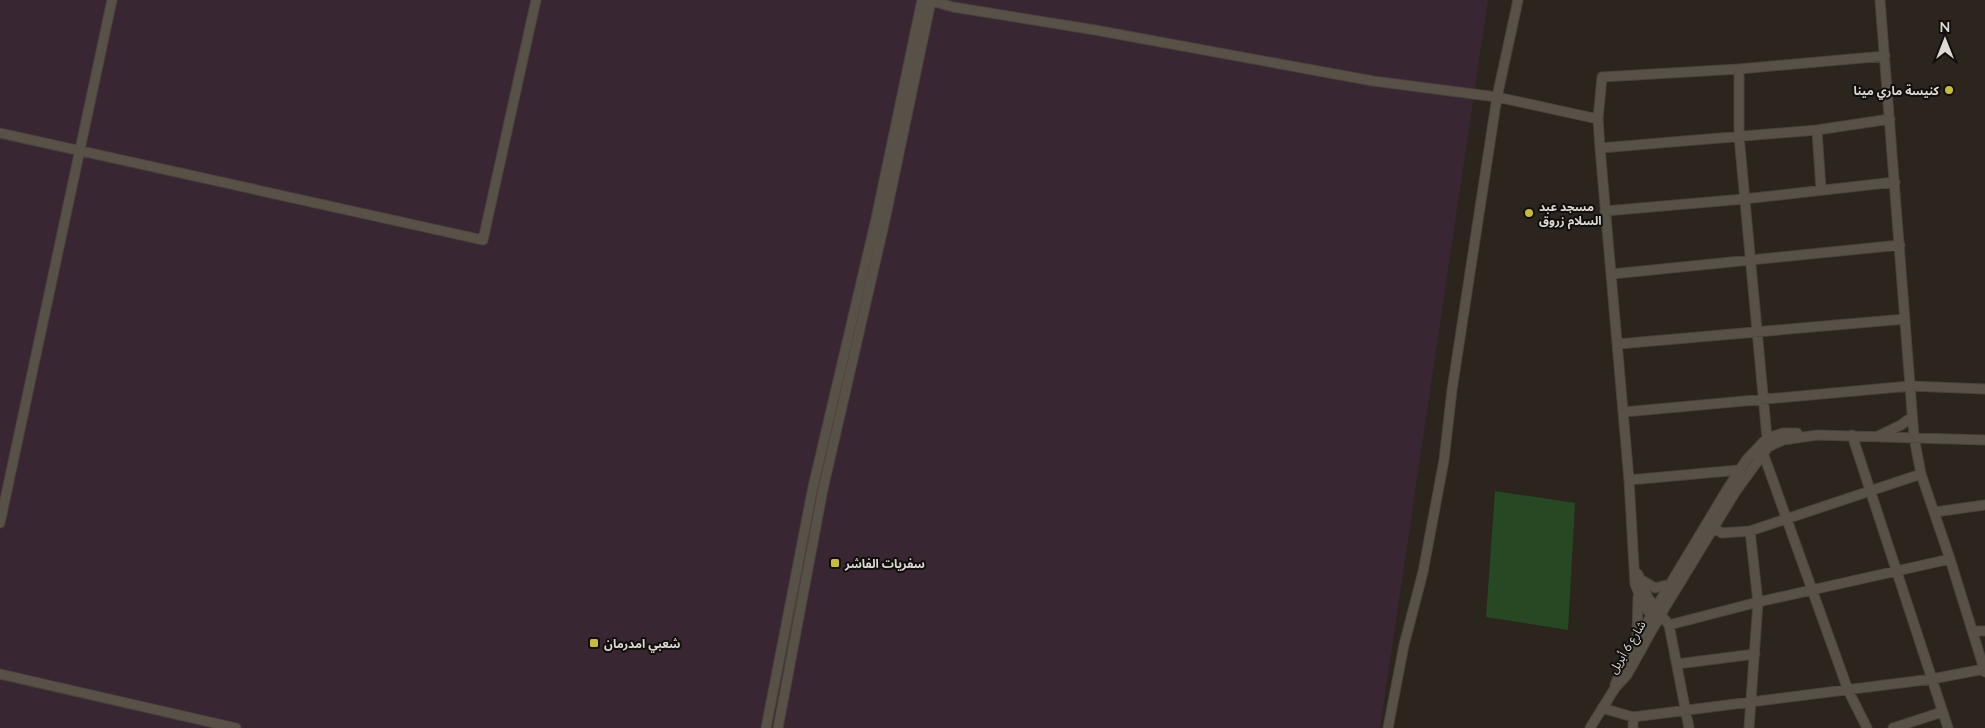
<svg xmlns="http://www.w3.org/2000/svg" width="1985" height="728" font-family="Lato,'Noto Sans Arabic',sans-serif">
  <style>
    .industrial { fill: #382732 }
    .green { fill: #264923 }
    .lines { fill: none; stroke-linecap: round; stroke-linejoin: round }
    .minor-casing { stroke: #48433c; stroke-width: 11 }
    .minor { stroke: #585148; stroke-width: 9 }
    .poi-dot { fill: #c6bc3c; stroke: #110e0b; stroke-width: 2 }
    .labels { text-anchor: middle; dominant-baseline: central; stroke-width: 4; stroke-linejoin: round; paint-order: stroke }
    .poi-label { font-size: 12px; font-weight: bold; fill: #ddd9d4; stroke: #110e0b; text-anchor: start }
    .street-label { font-size: 12px; fill: #ddd9d4; stroke: #110e0b }
  </style>
  <rect width="100%" height="100%" fill="#2b251d"/>
  <!-- industrial -->
  <path class="industrial" d="M0,0H1488L1380,728H0Z"/>
  <!-- green -->
  <path class="green" d="M1495,491L1575,503L1568,630L1486,617Z"/>
  <g class="lines">
    <defs>
      <path id="minor" d="M1880,0L1914,437L1921,474L1950,559L1985,672
        M932,1L953,7L1095,30L1373,81L1497,97L1598,119
        M1739,69V136L1767,438
        M1817,130L1821,190
        M0,133L483,240L536,0
        M1600,148L1817,130L1890,119
        M1605,211L1744,199L1895,182
        M1612,274L1900,245
        M1618,344L1905,319
        M1624,412L1910,386L1985,389
        M1852,435L1948,728
        M1878,436L1901,425L1912,417
        M1763,453L1848,690L1867,728
        M1629,480L1739,470
        M1935,512L1985,505
        M0,523L112,0
        M1710,526L1722,533L1750,531L1921,474
        M1638,574L1648,598L1669,625L1689,728
        M1640,579L1655,588L1670,584
        M1657,622L1644,606L1635,584L1629,480L1600,148L1598,119L1602,77L1739,69L1885,56
        M1669,625L1758,602L1950,559
        M1973,631H1985
        M1637,637L1638,597
        M1677,664L1755,654
        M0,674L236,728
        M1615,685L1624,664L1637,639L1728,488L1747,459L1767,438L1783,433H1797
        M1602,708L1633,717L1932,679L1984,669
        M1633,717V728
        M766,728L813,487L876,219L922,0
        M778,728L823,489L885,220L931,1
        M1388,728L1404,645L1423,572L1444,460L1452,390L1497,97L1518,0
        M1590,728L1615,688L1627,675L1661,614L1736,491L1768,447L1783,440L1817,435L1985,440
        M1749,728L1758,602L1750,531
        M1893,728L1942,712"/>
    </defs>
    <!-- minor casing -->
    <use href="#minor" class="minor-casing"/>
    <!-- minor -->
    <use href="#minor" class="minor"/>
  </g>
  <!-- markers -->
  <g class="poi-dot">
    <circle cx="1949" cy="90" r="5"/>
    <circle cx="1529" cy="213" r="5"/>
    <rect x="830" y="558" width="10" height="10" rx="2.5"/>
    <rect x="589" y="638" width="10" height="10" rx="2.5"/>
  </g>
  <g class="labels">
    <!-- poi labels -->
    <g class="poi-label">
      <text x="1939" y="90" text-anchor="end">كنيسة ماري مينا</text>
      <text x="1539" y="206">مسجد عبد<tspan x="1539" dy="14">السلام زروق</tspan></text>
      <text x="845" y="563">سفريات الفاشر</text>
      <text x="604" y="643">شعبي امدرمان</text>
    </g>
    <!-- street labels -->
    <g class="street-label">
      <text transform="translate(1627 647) rotate(-59)">شارع 6 أبريل</text>
    </g>
  </g>
  <!-- north arrow -->
  <g transform="translate(1945 40)" stroke="#110e0b" stroke-width="4" paint-order="stroke">
  <path d="M0-4L9 19L0 12L-9 19Z" fill="#ddd9d4"/>
  <text y="-8" font-size="14" font-weight="bold" text-anchor="middle" fill="#ddd9d4">N</text>
  </g>
</svg>
